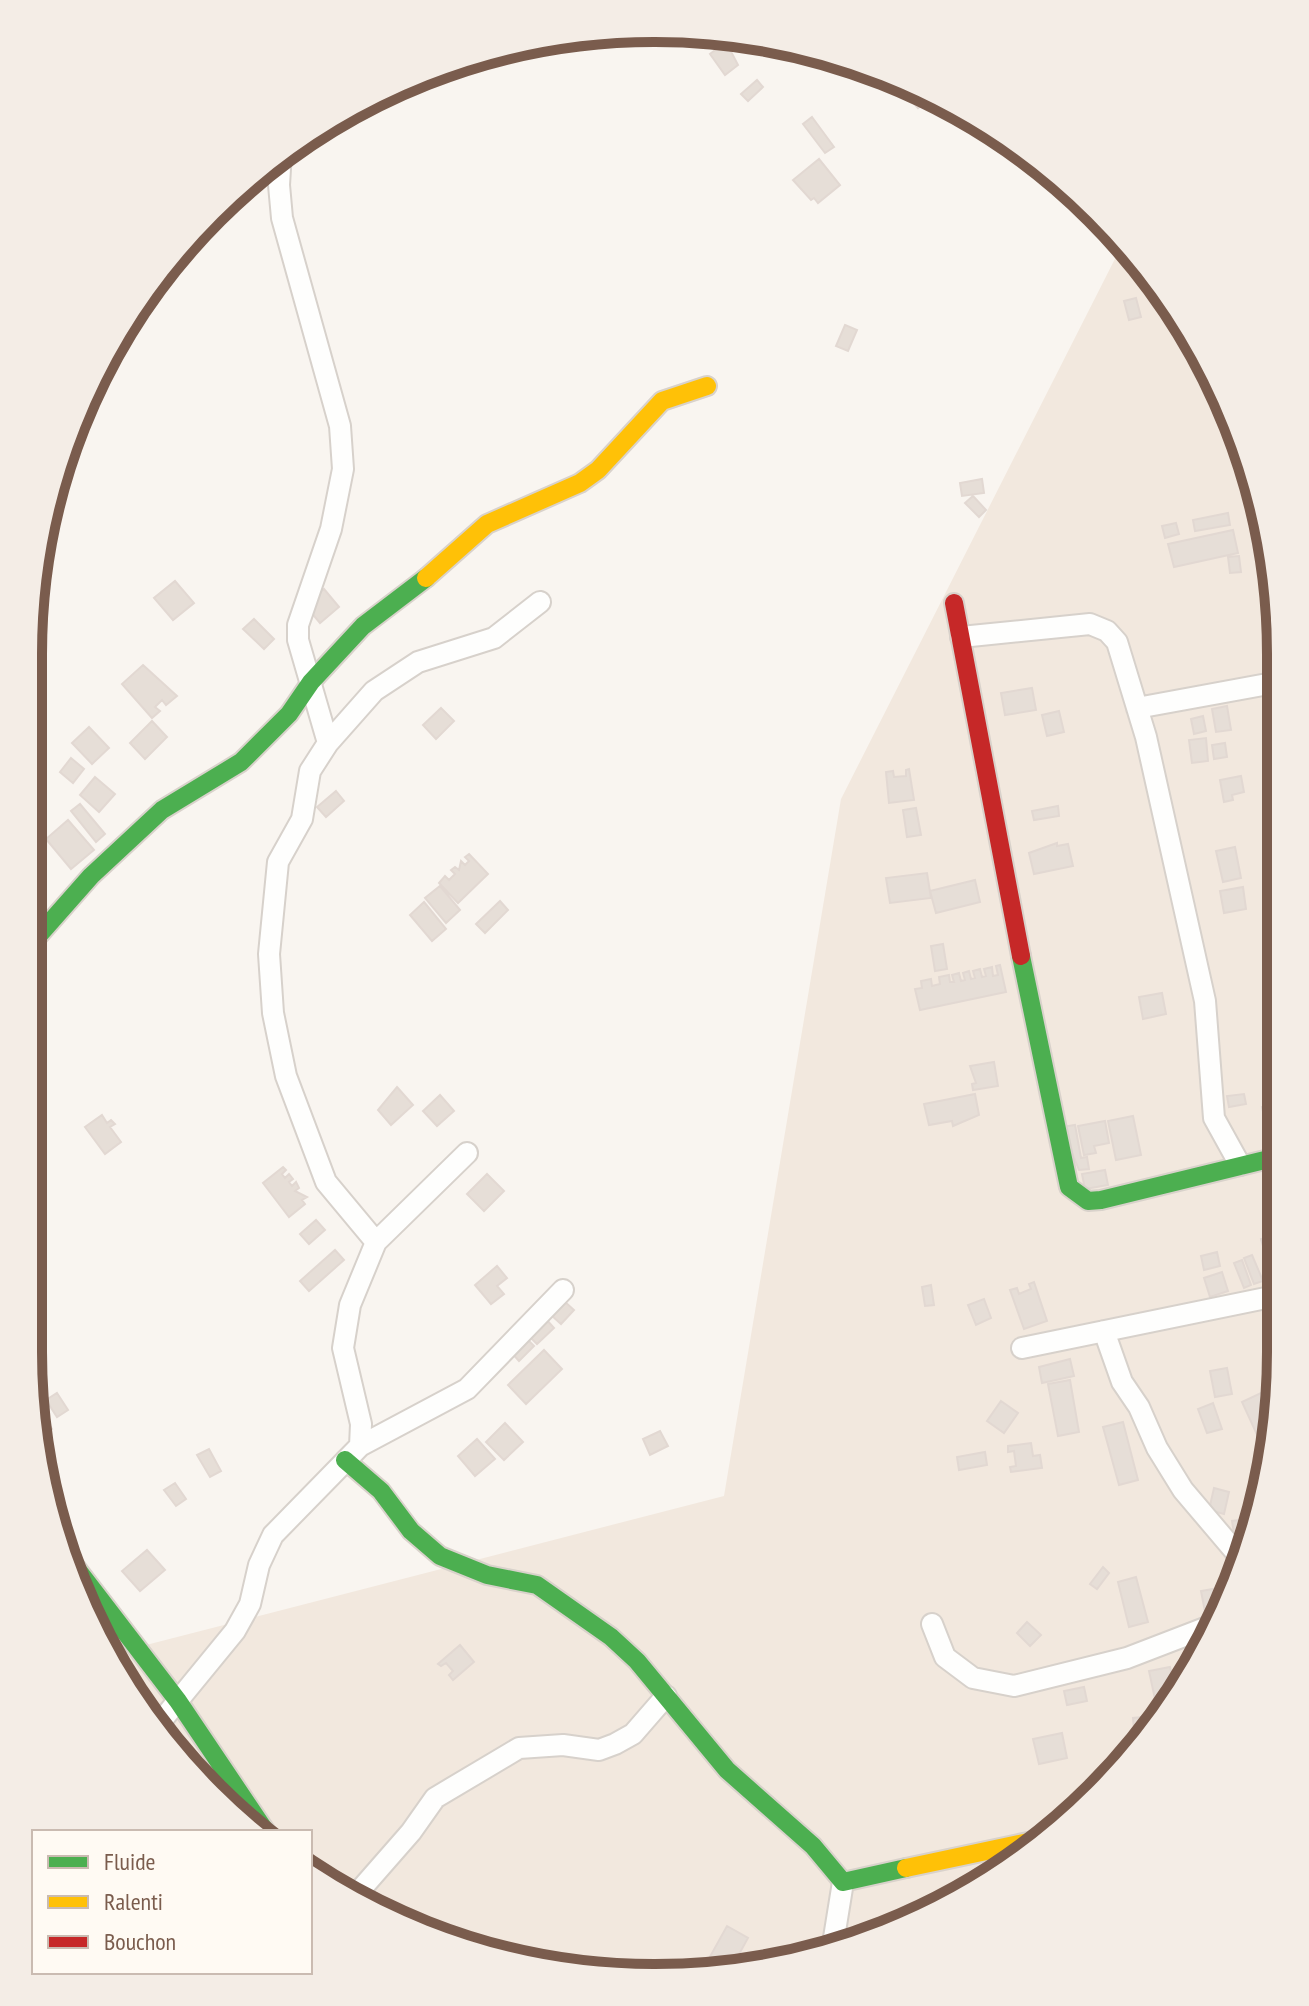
<svg xmlns="http://www.w3.org/2000/svg" width="1309" height="2006" font-family="'PT Sans Narrow',sans-serif">
  <style>
    .residential { fill: #f2e8de }
    .building { fill: #e6ded7; stroke: #e2d8d2; stroke-width: 2 }
    .lines { fill: none; stroke-linecap: round; stroke-linejoin: round }
    .street-casing { stroke: #d7d1cb; stroke-width: 24 }
    .fast-casing { stroke: #d9d2cb; stroke-width: 22 }
    .slow-casing { stroke: #d9d2cb; stroke-width: 22 }
    .jam-casing { stroke: #d9d2cb; stroke-width: 22 }
    .street { stroke: #fefefd; stroke-width: 20 }
    .fast { stroke: #4caf50; stroke-width: 18 }
    .slow { stroke: #ffc107; stroke-width: 18 }
    .jam { stroke: #c62828; stroke-width: 18 }
    .rim { fill: none; stroke: #7a5c4d; stroke-width: 10 }
  </style>
  <rect width="100%" height="100%" fill="#f9f5f0"/>
  <!-- residential -->
  <path class="residential" d="M1123,243L1152,273L1217,378L1260,493L1280,614L1276,1434L1217,1628L1125,1765L968,1894L816,1957L614,1977L415,1930L310,1870V1832H258L134,1700L111,1654L724,1496L841,799Z"/>
  <!-- building -->
  <path class="building" d="M726,42L738,65L725,75L710,54Z
    M757,80L763,87L748,101L741,94Z
    M908,85L932,96L918,108L902,90Z
    M812,117L834,147L825,153L803,124Z
    M819,159L840,185L818,203L814,198L811,200L793,180Z
    M1136,298L1141,317L1129,320L1124,301Z
    M845,325L857,330L848,351L836,346Z
    M982,479L984,493L962,496L960,483Z
    M973,496L986,510L979,517L965,503Z
    M1228,513L1230,525L1195,531L1193,520Z
    M1176,523L1179,534L1165,538L1162,526Z
    M1233,530L1238,553L1174,567L1168,544Z
    M1239,556L1241,572L1230,573L1228,557Z
    M175,581L194,603L173,620L154,598Z
    M324,589L339,607L320,623L305,605Z
    M254,619L274,639L264,649L243,629Z
    M143,665L177,696L166,705L162,700L155,707L160,711L152,718L122,684Z
    M1032,688L1036,710L1005,715L1001,693Z
    M1227,706L1231,730L1216,732L1212,709Z
    M441,708L454,721L436,739L423,725Z
    M1059,711L1064,732L1047,736L1042,715Z
    M1203,716L1206,731L1194,734L1191,719Z
    M152,721L167,737L145,759L130,743Z
    M89,727L109,748L92,764L72,743Z
    M1279,733V752L1269,755L1265,736Z
    M1206,738L1208,761L1192,763L1189,740Z
    M1225,743L1227,757L1214,759L1212,745Z
    M71,758L84,769L73,783L60,772Z
    M909,769L914,800L889,803L886,772L893,771L894,777L906,776V770Z
    M1241,776L1244,792L1232,795L1233,800L1224,802L1220,780Z
    M95,777L115,794L99,812L80,795Z
    M336,791L344,801L326,817L317,807Z
    M80,804L105,834L96,842L71,811Z
    M1058,806L1059,816L1034,820L1032,811Z
    M916,808L921,835L907,837L903,810Z
    M68,820L94,850L71,869L46,839Z
    M1057,843V846L1068,844L1073,866L1034,874L1029,853Z
    M1235,847L1241,878L1223,882L1216,851Z
    M469,854L488,874L458,903L439,883L445,876L449,880L455,874L451,870L455,867L459,870L461,861L465,865L469,861L465,857Z
    M927,873L931,898L890,903L886,878Z
    M975,880L980,902L936,913L930,891Z
    M440,886L460,910L446,923L425,898Z
    M1243,887L1246,909L1224,913L1220,891Z
    M500,901L508,910L485,933L476,924Z
    M424,902L446,929L432,941L410,915Z
    M943,944L947,969L935,971L931,946Z
    M1000,965L1006,992L920,1010L915,989L922,988L921,981L931,979L932,986L940,984L939,977L949,975L950,982H954L952,975L959,973L961,981L965,980L963,973L969,971L971,979L975,978L973,971L980,969L982,977L986,976L984,969L992,967L993,976L998,975L996,966Z
    M1162,993L1166,1014L1143,1019L1139,997Z
    M994,1062L998,1086L973,1090L972,1084L976,1083L970,1066Z
    M397,1087L413,1105L391,1125L378,1110Z
    M975,1094L979,1115L953,1126L952,1121L929,1125L924,1104Z
    M1244,1094L1246,1104L1229,1107L1227,1096Z
    M440,1095L454,1111L437,1126L423,1111Z
    M1277,1104V1128L1267,1130L1262,1107Z
    M102,1115L107,1123L111,1120L115,1124L110,1127L121,1142L105,1154L85,1127Z
    M1133,1116L1141,1155L1116,1160L1108,1121Z
    M1105,1121L1109,1143L1094,1146L1096,1153L1084,1155L1078,1126Z
    M1075,1125L1081,1158L1087,1157L1089,1169L1079,1170L1062,1127Z
    M283,1167L286,1170L282,1174L285,1178L289,1174L293,1179L289,1182L292,1186L296,1182L299,1188L295,1191L307,1197L302,1200L305,1204L289,1217L263,1183Z
    M1105,1170L1108,1185L1085,1189L1082,1174Z
    M487,1174L504,1191L484,1211L467,1194Z
    M316,1220L325,1230L309,1244L300,1234Z
    M1272,1235L1276,1260L1268,1263L1261,1239Z
    M335,1250L344,1260L309,1291L300,1281Z
    M1217,1252L1220,1266L1204,1270L1201,1256Z
    M1252,1255L1263,1281L1254,1284L1244,1258Z
    M1242,1260L1251,1285L1244,1288L1234,1263Z
    M497,1266L507,1278L497,1286L504,1294L491,1304L475,1285Z
    M1222,1272L1228,1291L1210,1297L1204,1278Z
    M1034,1282L1047,1321L1024,1329L1010,1290L1017,1288L1019,1294L1031,1289L1029,1284Z
    M931,1285L934,1305L925,1306L922,1287Z
    M984,1299L991,1318L976,1325L968,1305Z
    M564,1301L574,1310L561,1324L551,1315Z
    M545,1318L554,1328L537,1344L527,1334Z
    M524,1336L534,1346L519,1361L510,1351Z
    M544,1350L562,1369L526,1404L508,1385Z
    M1070,1359L1074,1376L1042,1383L1039,1367Z
    M1227,1368L1232,1394L1215,1397L1210,1371Z
    M1070,1380L1079,1432L1058,1436L1048,1384Z
    M1263,1392L1276,1420L1272,1446L1264,1450L1242,1402Z
    M57,1393L68,1410L57,1417L46,1400Z
    M1001,1401L1018,1413L1004,1433L987,1421Z
    M1213,1403L1222,1429L1207,1433L1198,1409Z
    M37,1405L52,1429L42,1436Z
    M1123,1422L1138,1480L1119,1485L1103,1427Z
    M505,1423L523,1442L504,1460L486,1442Z
    M660,1431L668,1446L650,1455L643,1439Z
    M477,1439L495,1459L475,1476L458,1456Z
    M1031,1443L1033,1456L1040,1455L1042,1468L1011,1472L1010,1467L1016,1466L1014,1451L1008,1452V1446Z
    M209,1449L221,1471L210,1477L197,1455Z
    M985,1452L987,1465L959,1470L957,1457Z
    M175,1483L186,1499L176,1506L164,1490Z
    M1214,1488L1229,1492L1224,1514L1209,1510Z
    M1250,1519L1238,1558L1232,1521Z
    M147,1550L165,1570L140,1591L122,1571Z
    M1103,1567L1109,1573L1097,1589L1090,1584Z
    M1136,1577L1148,1622L1129,1627L1118,1582Z
    M1213,1589L1219,1620L1207,1622L1201,1591Z
    M1027,1622L1041,1635L1030,1646L1017,1633Z
    M460,1645L474,1662L453,1680L449,1675L453,1671L446,1663L441,1666L438,1664Z
    M1170,1667L1175,1690L1158,1713L1149,1671Z
    M1084,1687L1087,1701L1067,1705L1064,1691Z
    M1155,1716L1141,1742H1135L1133,1718Z
    M1062,1733L1067,1758L1039,1764L1033,1739Z
    M727,1926L748,1938L733,1965L716,1967L707,1962Z"/>
  <g class="lines">
    <defs>
      <path id="street" d="M281,152L279,185L282,218L340,426L343,469L331,529L298,625V640L328,743
        M961,637L1090,624L1107,631L1117,642L1146,737L1205,1001L1214,1118L1240,1165
        M1137,708L1279,682
        M376,1242L326,1182L286,1076L273,1013L269,954L278,862L302,819L310,771L328,743L374,691L418,662L494,638L540,602
        M1104,1331L1122,1382L1139,1407L1157,1448L1183,1490L1239,1556
        M1022,1348L1276,1296
        M360,1446L467,1389L563,1290
        M932,1624L945,1657L973,1678L1014,1686L1127,1658L1218,1623
        M158,1725L235,1631L250,1604L259,1565L273,1535L360,1446L361,1424L343,1348L350,1305L376,1242L467,1153
        M355,1896L411,1832L435,1798L519,1748L563,1745L599,1750L615,1744L633,1734L666,1696
        M832,1950L843,1882"/>
      <path id="fast" d="M31,944L91,876L162,810L241,762L289,714L311,682L363,626L426,578
        M1021,956L1069,1187L1088,1201L1101,1200L1277,1157
        M345,1460L381,1491L411,1531L440,1556L487,1575L537,1585L611,1637L637,1661L727,1770L813,1846L843,1882L906,1868
        M60,1547L178,1701L266,1832"/>
      <path id="slow" d="M426,578L487,524L580,483L598,470L662,401L707,386
        M906,1868L1033,1841"/>
      <path id="jam" d="M954,603L1021,956"/>
    </defs>
    <!-- street casing -->
    <use href="#street" class="street-casing"/>
    <!-- fast casing -->
    <use href="#fast" class="fast-casing"/>
    <!-- slow casing -->
    <use href="#slow" class="slow-casing"/>
    <!-- jam casing -->
    <use href="#jam" class="jam-casing"/>
    <!-- street -->
    <use href="#street" class="street"/>
    <!-- fast -->
    <use href="#fast" class="fast"/>
    <!-- slow -->
    <use href="#slow" class="slow"/>
    <!-- jam -->
    <use href="#jam" class="jam"/>
  </g>
  <!-- crop -->
  <path d="M0 0H1309V2006H0ZM654 42H655A612 612 0 0 1 1267 654V1352A612 612 0 0 1 655 1964H654A612 612 0 0 1 42 1352V654A612 612 0 0 1 654 42Z" fill="#f4ede6" fill-rule="evenodd"/>
  <path class="rim" d="M654 42H655A612 612 0 0 1 1267 654V1352A612 612 0 0 1 655 1964H654A612 612 0 0 1 42 1352V654A612 612 0 0 1 654 42Z"/>
  <!-- legend -->
  <rect x="32" y="1830" width="280" height="144" fill="#fffaf3" stroke="#cabbb1" stroke-width="2"/>
  <rect x="48" y="1856" width="40" height="12" fill="#4caf50" stroke="#cabbb1" stroke-width="2"/>
  <text x="104" y="1870" font-size="24" fill="#7a5c4d">Fluide</text>
  <rect x="48" y="1896" width="40" height="12" fill="#ffc107" stroke="#cabbb1" stroke-width="2"/>
  <text x="104" y="1910" font-size="24" fill="#7a5c4d">Ralenti</text>
  <rect x="48" y="1936" width="40" height="12" fill="#c62828" stroke="#cabbb1" stroke-width="2"/>
  <text x="104" y="1950" font-size="24" fill="#7a5c4d">Bouchon</text>
</svg>
